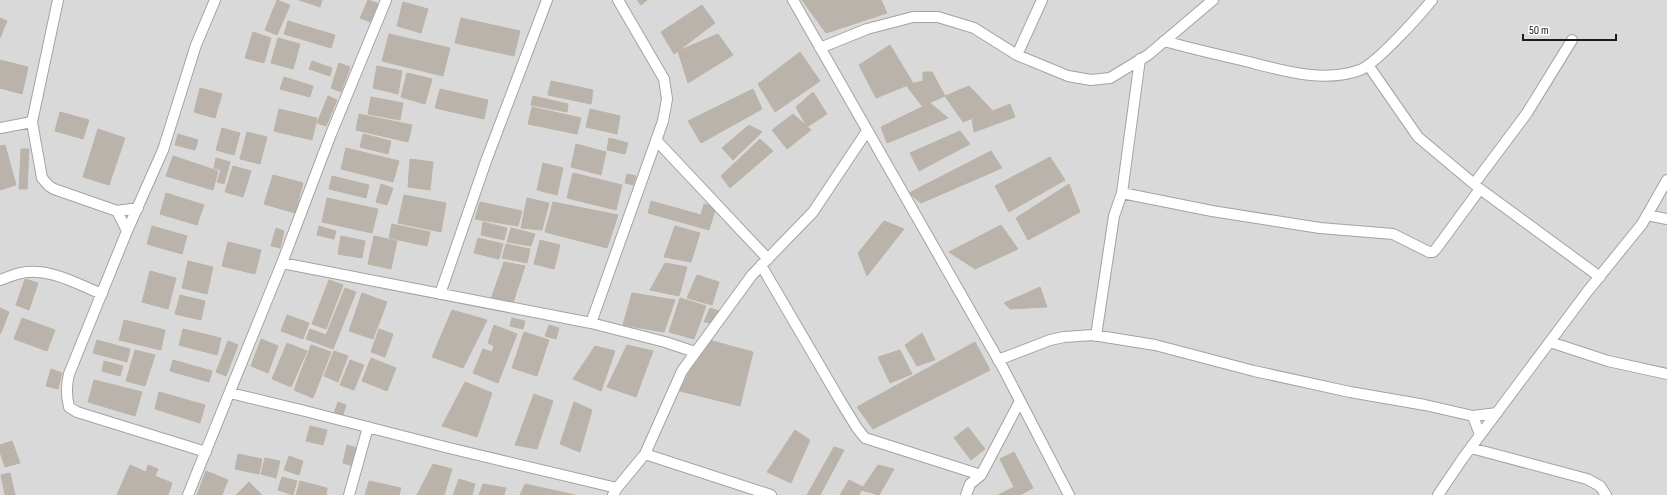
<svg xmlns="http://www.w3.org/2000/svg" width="1667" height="495" font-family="'Sofia Sans Condensed',sans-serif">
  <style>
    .residential { fill: #dad9d9 }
    .building { fill: #b9b3ab; stroke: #beb3a5 }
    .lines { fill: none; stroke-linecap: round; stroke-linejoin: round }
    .minor-casing { stroke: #a3a3a3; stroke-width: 12 }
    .minor { stroke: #fff; stroke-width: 10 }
  </style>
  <rect width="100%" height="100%" fill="#edebe1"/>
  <!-- residential -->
  <path class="residential" d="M0,0H1667V495H0Z"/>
  <!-- building -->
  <path class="building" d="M277,0L290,5L277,35L265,30Z
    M299,0H322L320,7Z
    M368,0L379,4L370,22L360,18Z
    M637,0H647L641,5Z
    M802,0H881L887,13L826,33Z
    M403,2L428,9L421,33L397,26Z
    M702,5L715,23L674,54L661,32Z
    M0,18L7,21L0,38Z
    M461,18L520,31L514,56L455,43Z
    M288,21L335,35L331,48L284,34Z
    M253,32L271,38L264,63L245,58Z
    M389,34L450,48L443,76L382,61Z
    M718,34L733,55L688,83L678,51Z
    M278,38L300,44L293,69L271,63Z
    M890,45L913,83L876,98L859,65Z
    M800,52L820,81L775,112L758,84Z
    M0,60L28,67L22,94L0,88Z
    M312,61L332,68L330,76L309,69Z
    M339,63L350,67L341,92L331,88Z
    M377,66L402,71L398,94L373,88Z
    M923,72H932L945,96L922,106L906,85L923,81Z
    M407,73L432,79L425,104L401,97Z
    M284,77L313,86L310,97L280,89Z
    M551,81L593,90L591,104L548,95Z
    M969,86L992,110L963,122L945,96Z
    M200,88L222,94L215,118L194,112Z
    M440,89L488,100L484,119L435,108Z
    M753,89L762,109L701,143L688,121Z
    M813,92L827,114L807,127L796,107Z
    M328,96L337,100L326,126L317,123Z
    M533,96L568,104L567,112L531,105Z
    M371,97L403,103L400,120L368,114Z
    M930,103L948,118L887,143L881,127Z
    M1010,104L1015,117L974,132L972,119Z
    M532,107L581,118L577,134L528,124Z
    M279,109L317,118L312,140L274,131Z
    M590,109L620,116L617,134L586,127Z
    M60,112L89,120L83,139L55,131Z
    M359,114L412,125L408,142L356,130Z
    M793,114L811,130L787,149L772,130Z
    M749,125L762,132L733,160L722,148Z
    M222,128L240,133L234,155L216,150Z
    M98,129L125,138L109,185L83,177Z
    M960,131L970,144L919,171L910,153Z
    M247,132L267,137L260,164L240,159Z
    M178,134L198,140L195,150L175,145Z
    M363,134L391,141L388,154L360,147Z
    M609,138L628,143L625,154L607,150Z
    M760,139L773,151L730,188L721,176Z
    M576,144L606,152L601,175L571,167Z
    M5,145L16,185L0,190V146Z
    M346,148L399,161L393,182L341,169Z
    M21,149H29L27,189H19Z
    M991,151L1002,168L921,203L909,193Z
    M173,156L218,171L213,190L166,176Z
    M1050,157L1065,180L1009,212L995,186Z
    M216,158L230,162L224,184L217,182L221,170L214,168Z
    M410,159L433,162L430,190L408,187Z
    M543,163L563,168L557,195L537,190Z
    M233,166L251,171L243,197L225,192Z
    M573,173L622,185L616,210L567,198Z
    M627,174L636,176L633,185L625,183Z
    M273,175L303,183L295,213L264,204Z
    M332,176L369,185L366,198L329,189Z
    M381,184L393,188L387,205L376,202Z
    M1069,184L1080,212L1028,240L1016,218Z
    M166,193L204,205L197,225L160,214Z
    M404,195L446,203L441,232L398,223Z
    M327,198L378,209L372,233L322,222Z
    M527,198L549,203L542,230L521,228Z
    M651,201L701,215L704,204L716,207L709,230L648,213Z
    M480,202L522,211L518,226L475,219Z
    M553,202L618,215L607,248L545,232Z
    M884,221L904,229L867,276L858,253Z
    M483,222L507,228L504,240L481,235Z
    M392,224L430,232L427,246L389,238Z
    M1001,225L1018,249L975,269L949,252Z
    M152,226L187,236L182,254L147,244Z
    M319,226L336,231L334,239L317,235Z
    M675,226L700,233L691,262L664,257Z
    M276,228L284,231L280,248L271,246Z
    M511,228L535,234L531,246L507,242Z
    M341,236L365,241L362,258L338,254Z
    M374,236L397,241L391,269L368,264Z
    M478,238L503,244L499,259L474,253Z
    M540,240L560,245L554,269L534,264Z
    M228,242L261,250L255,274L222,266Z
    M506,244L530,249L527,263L502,258Z
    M188,261L213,267L207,294L182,288Z
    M504,262L525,266L513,303L491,299Z
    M665,263L687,267L679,296L650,290Z
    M150,271L176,278L168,309L142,302Z
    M697,275L719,282L712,305L687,298Z
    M25,279L38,283L29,310L16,305Z
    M329,280L343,285L326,329L312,324Z
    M1040,287L1047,307L1010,309L1004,303Z
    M345,288L356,292L333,349L306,339L310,329L326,335Z
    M362,293L387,302L373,339L349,331Z
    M632,293L675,300L664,332L623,325Z
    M180,295L205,301L201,320L175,314Z
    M680,298L706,306L694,339L669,332Z
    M0,308L9,312L1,333H0Z
    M710,308L722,312L714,323L704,322Z
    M452,310L487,320L463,368L432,357Z
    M287,315L309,323L303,339L281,331Z
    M22,318L55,330L47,351L14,339Z
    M512,318L525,321L523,329L510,326Z
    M124,320L165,330L161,350L119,340Z
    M494,325L517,334L498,383L473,373L483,349L492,352L494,346L488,343Z
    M549,325L559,328L556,339L545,336Z
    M183,329L221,338L217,355L179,345Z
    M379,329L393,334L385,357L371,352Z
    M524,332L549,340L537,376L512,368Z
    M922,333L935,360L917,366L905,345Z
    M261,339L278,346L268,373L251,366Z
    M705,339L753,352L740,406L680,391Z
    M97,340L130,349L127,362L93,353Z
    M228,341L238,345L226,376L216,372Z
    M975,342L990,370L873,429L857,407Z
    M287,343L307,351L291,387L272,379Z
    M311,345L331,352L313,398L294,390Z
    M627,345L653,351L636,397L607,387Z
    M595,346L615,351L601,391L573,379Z
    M135,350L155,355L145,386L126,381Z
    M900,350L912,374L890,383L878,357Z
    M334,351L348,356L338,382L324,376Z
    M371,358L396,368L387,391L362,381Z
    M173,360L212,371L209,382L170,371Z
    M350,360L364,365L354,390L340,385Z
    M104,361L123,366L120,376L102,371Z
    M51,369L62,373L58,389L46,386Z
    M94,380L142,392L135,416L88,402Z
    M465,382L492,393L477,437L442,426Z
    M159,392L205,405L200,423L155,409Z
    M534,394L553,401L537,449L515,445Z
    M338,402L346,405L343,415L334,413Z
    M574,402L592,410L580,452L560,444Z
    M310,426L327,430L323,445L306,441Z
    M968,427L985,449L971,460L954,438Z
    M795,430L810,440L791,483L767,472Z
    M12,441L20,463L5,467L0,452V445Z
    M347,445L357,448L353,466L343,463Z
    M834,447L844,450L820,495H807Z
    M1014,452L1033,488L1020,495H998L1014,487L1000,459Z
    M238,454L262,459L259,474L235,469Z
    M289,456L303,461L299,475L284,470Z
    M265,458L280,461L276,478L261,474Z
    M433,464L452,469L444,495H417Z
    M130,465L146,472L148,465L158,469L155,476L172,483L168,495H117Z
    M878,465L894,469L879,495L861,490Z
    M206,471L228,480L222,495H197Z
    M10,473L15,495H5L1,475Z
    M282,477L297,481L293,495L278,490Z
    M459,479L475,484L472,495H453Z
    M849,480L863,487L859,495H840Z
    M300,481L327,488L326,495H296Z
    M369,481L401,488L399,495H365Z
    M249,482L262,495H236Z
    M483,484L506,488L504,495H479Z
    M525,484L575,495H520Z"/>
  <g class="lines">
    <defs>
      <path id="minor" d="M58,0L32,122L42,178L49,186L54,189L117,211L138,208
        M793,0L1003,368L1069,495
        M1164,41C1189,48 1215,54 1241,60C1278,69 1322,84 1360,70C1377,63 1419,16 1432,0
        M820,48L867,29L913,17H938L974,28L1017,55L1068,76L1091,80L1110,78L1148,55L1213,0
        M1017,55L1042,0
        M1368,65L1418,137L1480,189L1600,277
        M0,128L32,122
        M656,140L768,259
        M1474,184L1527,113L1572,40
        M1122,193L1212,211L1320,228L1393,234L1429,252H1433L1436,249L1480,189
        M117,211L127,231
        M1647,215L1667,219
        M282,263L591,323L665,342L695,352
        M761,265L841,402L857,428L865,438L981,475
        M0,280C7,278 14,274 21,273C49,267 77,284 102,294
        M440,294L486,161L547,0
        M591,323L663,121L667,99L664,79L618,0
        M1096,336L1114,216L1122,193L1140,59
        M1550,342L1608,361L1667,374
        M998,360L1050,340L1064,337L1093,335L1155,345L1254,371L1350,392L1425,405L1473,416L1497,413
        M230,393L305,411L449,448L617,488
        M1473,416L1480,435
        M1471,448L1587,479L1600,486L1606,495
        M206,452L77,412L69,407C66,395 66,386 69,374L127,231L163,150L196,45L215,0
        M645,454L771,495
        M188,495L282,263L331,134L386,0
        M349,495L368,427
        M613,495L617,488L645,454L682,371L752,275L813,212L867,131
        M966,495L970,484L981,475L1020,401
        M1438,495L1463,458L1587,292L1642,224L1667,180"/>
    </defs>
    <!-- minor casing -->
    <use href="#minor" class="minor-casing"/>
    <!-- minor -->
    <use href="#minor" class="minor"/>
  </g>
  <!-- scale -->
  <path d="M1523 34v6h93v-6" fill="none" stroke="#1c1c1c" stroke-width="2"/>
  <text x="1529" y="34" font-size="12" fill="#1c1c1c" stroke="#ffffff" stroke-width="3" paint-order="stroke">50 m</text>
</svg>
